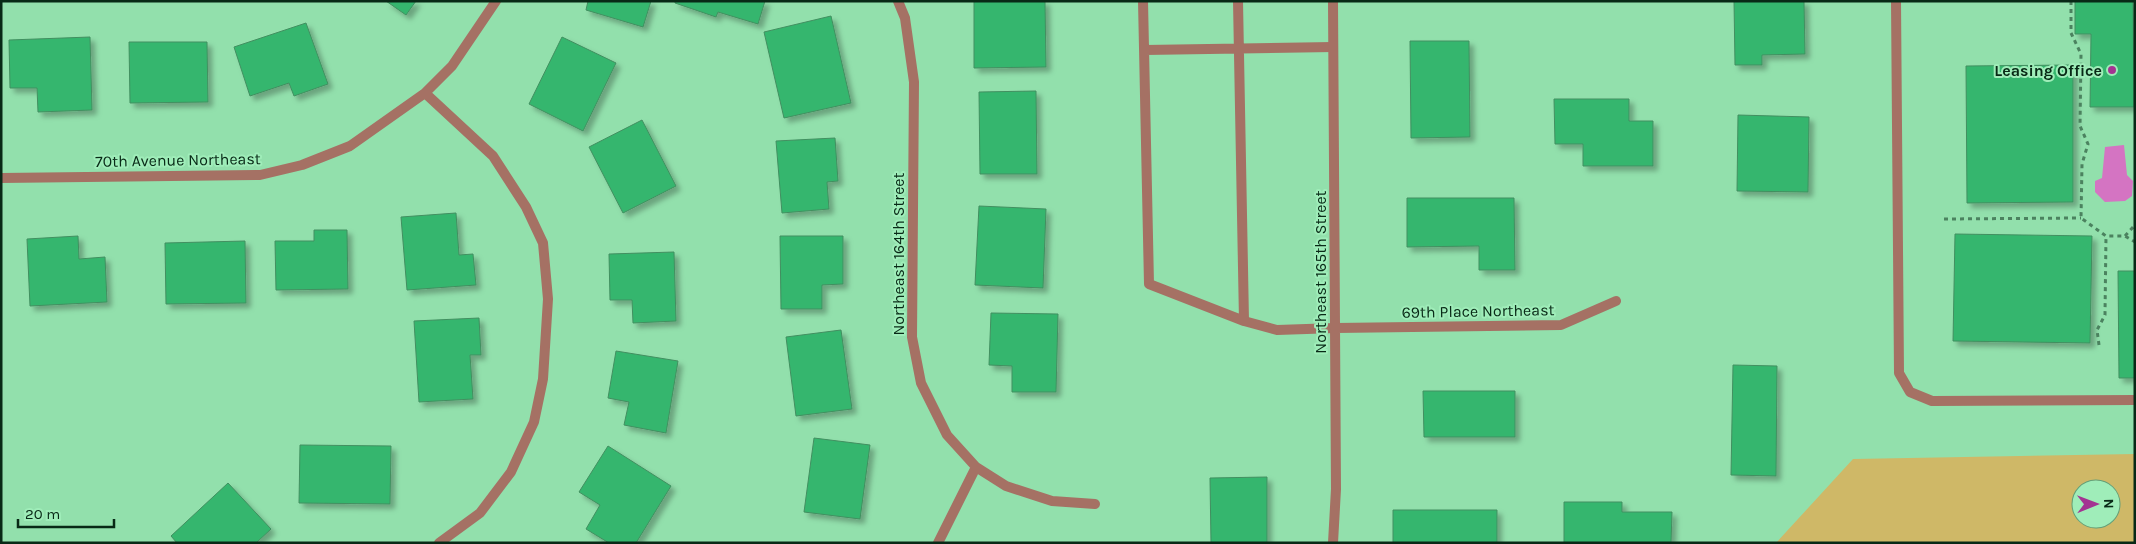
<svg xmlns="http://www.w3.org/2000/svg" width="2136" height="544" font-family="Karla,sans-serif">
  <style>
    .green { fill: #cfb867; fill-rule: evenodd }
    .water { fill: #d474c2 }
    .building { fill: #34b66e; stroke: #428f60; filter: url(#shadow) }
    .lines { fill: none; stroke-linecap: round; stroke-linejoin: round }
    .path { stroke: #4b825f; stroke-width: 3; stroke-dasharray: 4 4; stroke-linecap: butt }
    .service { stroke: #a57164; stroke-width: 10 }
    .minor { stroke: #a57164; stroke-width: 10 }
    .poi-dot { fill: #a33492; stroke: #9fedb9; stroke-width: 2 }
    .labels { text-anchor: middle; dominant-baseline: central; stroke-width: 4; stroke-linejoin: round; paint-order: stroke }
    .poi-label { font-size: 16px; font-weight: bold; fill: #082916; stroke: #9fedb9; text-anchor: end }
    .street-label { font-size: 16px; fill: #082916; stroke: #9fedb9 }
  </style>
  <defs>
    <filter id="shadow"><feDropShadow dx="4.5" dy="4.5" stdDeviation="2.5" flood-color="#0004"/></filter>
  </defs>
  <rect width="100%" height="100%" fill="#92e0ac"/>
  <!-- green -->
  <path class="green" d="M2135,454V543H1776L1853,459ZM2081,489H2111V519H2081Z"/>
  <!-- water -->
  <path class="water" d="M2124,145L2127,175L2133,181L2132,196L2125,201L2105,202L2095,192V181L2102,178L2105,147Z"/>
  <!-- building -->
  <path class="building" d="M386,1H416L406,15Z
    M588,1H651L643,27L586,10Z
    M675,1H765L758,24L718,12L716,17L675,3Z
    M974,1H1045L1046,67L974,68Z
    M1734,1H1804L1805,54L1762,55V65H1735Z
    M2075,1H2133L2134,107H2090L2091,34H2075Z
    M831,16L851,103L784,118L764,32Z
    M306,23L328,84L294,96L289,83L250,96L234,47Z
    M90,37L92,110L38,112L37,88H10L9,40Z
    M562,37L616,63L583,131L529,104Z
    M1410,41H1469L1470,137L1411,138Z
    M129,42H207L208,102L130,103Z
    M2073,65V202L1967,203L1966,66Z
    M1036,91L1037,174H980L979,92Z
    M1554,99H1629V121H1653V166H1583V144H1555Z
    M1738,115L1809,117L1808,192L1737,191Z
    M642,120L676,186L623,213L589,147Z
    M835,138L838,181L827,182L829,209L782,213L776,141Z
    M1407,198H1514L1515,270H1479V246L1407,247Z
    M979,206L1046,209L1043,288L975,285Z
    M456,213L459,255L473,254L476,285L407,290L401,217Z
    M314,230H347L348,289L276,290L275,241H314Z
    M1955,234L2092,236L2090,343L1953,341Z
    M78,236L79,259L105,257L107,302L30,306L27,239Z
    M780,236H843V284L822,285V309H781Z
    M245,241L246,303L166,304L165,243Z
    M674,252L676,321L633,323L632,300H610L609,254Z
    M2118,271H2135V378H2119Z
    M991,313L1058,314L1056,392H1012V366L989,365Z
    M479,318L481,355H470L473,399L419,402L414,321Z
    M841,330L852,409L796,416L786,337Z
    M616,351L678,361L666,433L624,425L629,402L608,398Z
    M1733,365L1777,366L1776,476L1731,475Z
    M1423,391H1515V437H1424Z
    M814,438L870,445L860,519L804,512Z
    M300,445L391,446L390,504L299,503Z
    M608,446L671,486L636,543H609L586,529L600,505L579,492Z
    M1267,477V543H1211L1210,478Z
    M228,483L271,529L256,543H177L171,536Z
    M1564,502H1622V512H1672L1671,543H1564Z
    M1393,510H1497V543H1393Z"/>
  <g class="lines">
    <!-- path -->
    <path class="path" d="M2071,1V33L2081,54L2080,126L2088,144L2082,164L2081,218L2106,236H2125L2135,242
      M1944,219L2081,218
      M2125,236L2135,225
      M2099,345L2097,330L2105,315L2106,236"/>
    <!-- service -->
    <path class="service" d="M1143,1L1149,284L1244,321
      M1238,1L1244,321L1277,330L1336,328
      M1145,50L1333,47"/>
    <!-- minor -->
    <path class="minor" d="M898,1L905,18L914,82L912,337L921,383L947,435L976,467L938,543
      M1896,1L1899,373L1910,392L1932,401L2135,400
      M1,178L260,175L302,165L350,146L425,93
      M1336,328L1561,325L1616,301
      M976,467L1006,486L1052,501L1095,504
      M439,543L480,513L511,472L534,422L543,379L548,299L543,243L526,207L493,156L425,93L452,66L496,1
      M1333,543L1336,489L1333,1"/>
  </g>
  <!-- markers -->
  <circle class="poi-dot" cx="2112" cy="70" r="5"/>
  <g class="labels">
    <!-- poi labels -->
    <g class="poi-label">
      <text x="2102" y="70">Leasing Office</text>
    </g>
    <!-- street labels -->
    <g class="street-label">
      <text transform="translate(178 160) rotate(-1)">70th Avenue Northeast</text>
      <text transform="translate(898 254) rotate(-90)">Northeast 164th Street</text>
      <text transform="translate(1320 272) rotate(-90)">Northeast 165th Street</text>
      <text transform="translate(1478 311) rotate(-1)">69th Place Northeast</text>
    </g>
  </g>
  <!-- border -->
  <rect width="2136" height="544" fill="none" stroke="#082916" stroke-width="5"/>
  <!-- north arrow -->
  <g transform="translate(2096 504) rotate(89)"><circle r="24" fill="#9fedb9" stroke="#639f78"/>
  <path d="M0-4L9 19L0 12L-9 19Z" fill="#a33492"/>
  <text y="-8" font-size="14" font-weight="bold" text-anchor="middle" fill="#082916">N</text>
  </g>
  <!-- scale -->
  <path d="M18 519v8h96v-8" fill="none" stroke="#082916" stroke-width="2.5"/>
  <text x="25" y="519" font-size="15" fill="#082916" stroke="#9fedb9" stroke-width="4" paint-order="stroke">20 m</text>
</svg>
